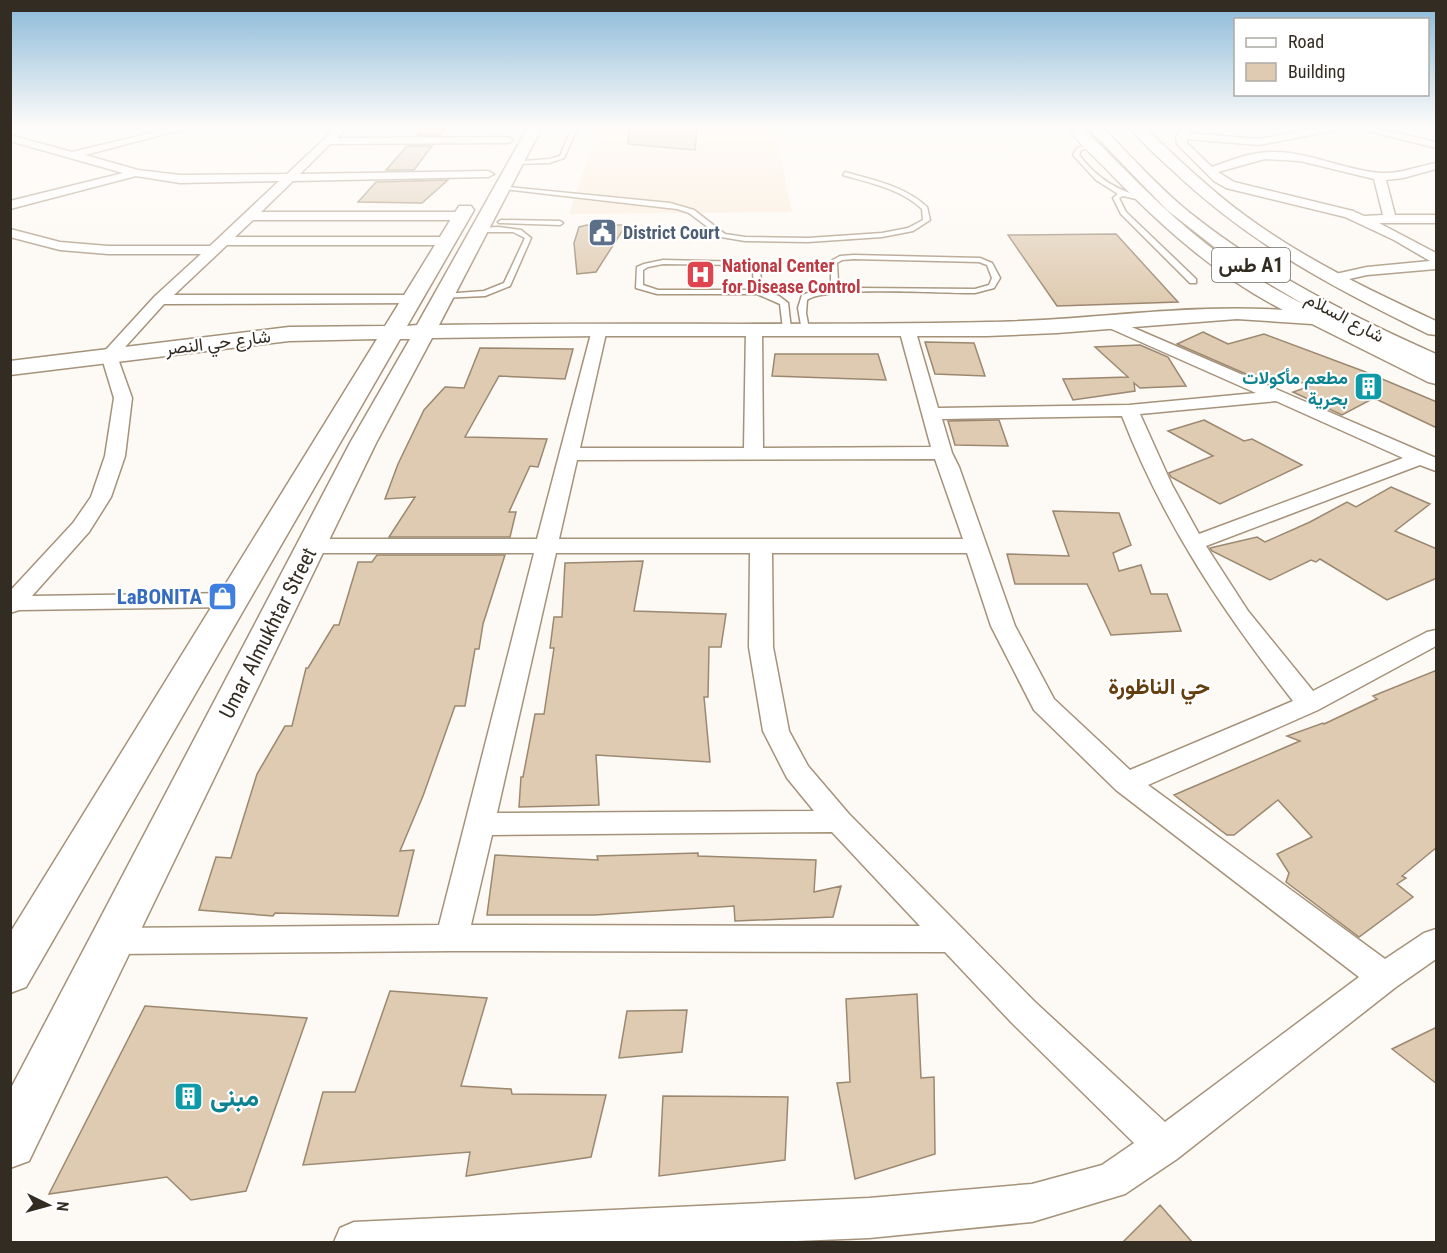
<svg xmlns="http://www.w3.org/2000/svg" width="1447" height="1253" font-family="'Roboto Condensed',Vazirmatn,sans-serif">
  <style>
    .built { fill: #fbecd9 }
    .building { fill: #dfcbb1; stroke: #9b8870; stroke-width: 1.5 }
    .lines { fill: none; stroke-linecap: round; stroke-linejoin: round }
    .lane-casing { stroke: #a5927a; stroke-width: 3 }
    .street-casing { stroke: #a5927a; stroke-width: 3 }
    .secondary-casing { stroke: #a5927a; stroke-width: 3 }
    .highway-casing { stroke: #a5927a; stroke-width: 3 }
    .lane { fill: #fff; fill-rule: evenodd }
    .street { fill: #fff; fill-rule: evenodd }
    .secondary { fill: #fff; fill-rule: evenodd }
    .highway { fill: #fff; fill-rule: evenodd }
    .labels { text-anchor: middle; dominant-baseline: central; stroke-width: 4.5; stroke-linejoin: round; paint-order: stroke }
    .far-service-label { font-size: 18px; font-weight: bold; fill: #4e5e75; stroke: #fff; text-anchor: start }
    .far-health-label { font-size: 18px; font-weight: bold; fill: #be3a42; stroke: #fff; text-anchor: start }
    .far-street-label { font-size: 18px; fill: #332c22; stroke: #fff }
    .far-culture-label { font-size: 18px; font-weight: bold; fill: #0d838f; stroke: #fff; text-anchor: end }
    .shield { fill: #fff; stroke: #706b64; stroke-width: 1.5 }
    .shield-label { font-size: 20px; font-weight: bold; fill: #332c22 }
    .shop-label { font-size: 21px; font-weight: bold; fill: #366cbe; stroke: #fff; text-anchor: end }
    .street-label { font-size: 21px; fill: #332c22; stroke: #fff }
    .neighbourhood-label { font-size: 22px; font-weight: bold; fill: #643e0e; stroke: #fff }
    .near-culture-label { font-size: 26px; font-weight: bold; fill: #0d838f; stroke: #fff; text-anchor: start }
  </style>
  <rect width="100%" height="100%" fill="#fdf9f4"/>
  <!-- built -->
  <path class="built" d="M599,127H774L792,212L569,214Z"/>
  <!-- building -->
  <path class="building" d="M424,127H447L440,135H417Z
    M629,128H697L695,150L628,144Z
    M407,146H432L414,170H386Z
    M448,180L422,203L358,202L376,182Z
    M587,225H626L596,272L577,274L574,243L579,227Z
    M1116,234L1178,302L1057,306L1008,235Z
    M1203,332L1228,344L1264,334L1363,371L1437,402V428L1378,400L1372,399L1342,415L1293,392L1316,384V382L1269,384L1177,344Z
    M925,342L974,343L985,376L935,374Z
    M1140,345L1168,357L1186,386L1140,388L1134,383L1135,391L1073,400L1063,379L1128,377L1095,347Z
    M480,348L573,349L565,379L499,376L465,437L547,439L538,467L530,466L509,512H516L510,537H389L415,497L385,499L398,464L424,410L445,387L464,388Z
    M775,354H878L886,380L772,376Z
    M995,420H999L1008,446L955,445L948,421Z
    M1204,420L1244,441L1252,439L1302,465L1220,504L1171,477L1169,473L1213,456L1168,431Z
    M1391,487L1430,504L1395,531L1437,549V578L1387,600L1320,559L1316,562L1311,560L1270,580L1212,551L1210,548L1257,537L1265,542L1310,522L1347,502L1356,507Z
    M1053,511L1119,513L1131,545L1113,553L1119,571L1141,565L1151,594H1167L1181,631L1111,635L1087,584H1015L1007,554L1069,556Z
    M377,555H505L483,624L479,649H475L465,706H455L423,796L400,851L414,850L398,916L275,913L273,916L199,910L216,857L231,858L257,774L285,726H292L306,668H308L334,625H339L358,562H372Z
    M643,561L634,611L726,614L721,647H709L708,697H704L710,762L596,755L599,805L519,807L521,777H523L535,714H544L554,648H550L554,617H562L565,563Z
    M1437,670V847L1402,876L1406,878L1397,884L1413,897L1359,937L1286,882L1289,873L1277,854L1312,837L1278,800L1234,835H1227L1174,795L1300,741L1287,736L1323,723L1324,724L1377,699L1373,696Z
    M698,853V856L816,860L814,892L841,886L833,917L735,921L734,906L595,915H487L495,855L598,860L597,856Z
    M390,991L487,998L461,1086L511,1089L512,1094L606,1095L591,1157L466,1176L470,1152L303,1165L323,1092H355Z
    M917,994L921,1078L934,1077L935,1154L855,1179L837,1083L850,1082L846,999Z
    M145,1006L307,1018L246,1191L191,1200L167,1177L49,1194Z
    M687,1010L682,1052L619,1058L627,1011Z
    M1437,1027V1084L1392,1049Z
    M663,1096L788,1097L785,1160L659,1176Z
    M1160,1205L1192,1242H1123Z"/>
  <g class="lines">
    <defs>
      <path id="lane" d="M572,127H578L564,158L549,163L515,164L512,162L549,159L560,156Z
        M780,127H784L785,129L780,130Z
        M1092,144L1094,147L1081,150L1079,155C1098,179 1117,191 1147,198L1145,201L1123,196L1119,198L1126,212L1196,279V283H1190L1121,214L1113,198L1118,194L1096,180L1073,155L1077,148Z
        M845,172C873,180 905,186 927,207L930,220L913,231L882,237L808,242L745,241L721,237L689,213L677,209L496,188L499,186L670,203L694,210L725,234L745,237L808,238L882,233L908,228L923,220L922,209C901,189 870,183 843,175Z
        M501,220L560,221L563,223L560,225L499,223L498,222Z
        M498,227L521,230L531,238L510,286L485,296L441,298L440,296L444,294L484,291L504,283L525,238L513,232H478L475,230L478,228Z
        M854,255L980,258L992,263L1000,278L994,288L975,293C944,294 827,285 807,300L806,313L809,329L802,331L798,308L802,295L814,291L857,288L975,289L989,285L992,278L987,265L979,262L854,259L842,260L837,263L838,282L831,284V261L840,256Z
        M663,260L749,262L760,270L762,291L779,296L788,303L791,329L787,331L783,329L780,304L757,294H657L636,288L637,267L644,264ZM663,264L745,265L753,271L754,290H658L643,285V270L648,267Z"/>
      <path id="street" d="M176,127H192L85,155L138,170L180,175L287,174L337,127H347L337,138L508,137L513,140L508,143L330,144L300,174L488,171L494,174L488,177L293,181L261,212H461L467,216L461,220H253L235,237H447L454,241L447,245H227L174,295H412L420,300L417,303L164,304L117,356L132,398L125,456L111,497L89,532L32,596L232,593L240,595L244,600L240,605L232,607L19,610L10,613V591L73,523L91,497L105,456L114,398L101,355L155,296L201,254H108L60,250L10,237V229L60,242L108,246H210L279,181L180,183L136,176L10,209V201L123,173L10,141V135L72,152Z
        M1183,127H1193L1189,133L1259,139L1323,127H1342L1337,130L1259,145L1187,139V143L1212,167C1232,160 1253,151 1274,152C1311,152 1346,171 1382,173C1401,174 1418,166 1436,163V169L1403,178L1386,180L1395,215H1436V223H1379L1436,253V269L1367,275L1336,282L1331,281L1329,278L1331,275L1367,267L1430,261L1394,240L1345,217L1226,188L1214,181L1177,144L1176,137ZM1265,159L1300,161L1374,179L1383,215L1364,216L1353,211L1234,182L1218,172Z
        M1352,127H1369L1436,142V148Z
        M1113,319L1436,458V471L1420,465L1206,546L1248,611L1313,691L1427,632L1436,630V646L1318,710L1148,785L1385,959L1424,933L1436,929V959L1396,987L1177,1159L1125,1194L1032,1222L869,1238L772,1242H334L340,1228L354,1222L869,1198L1032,1184L1102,1165L1134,1143L1011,1022L945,952L452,951L114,954L102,950L98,941L102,932L114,928L439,925L534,553H311L303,551L300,546L303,541L311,539H537L593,326H605L607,329L580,448H744L746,329L754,324L762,329L763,448L931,447L899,329L907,324L915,329L938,408L1129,405L1256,393L1107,327L1105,324L1107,321ZM1276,401L1403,458L1199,534L1172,485L1140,414ZM1122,416C1164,524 1222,610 1293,701L1130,770L1054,699L1015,626L959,467L952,453L942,419ZM935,459L963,539H559L577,460ZM556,553H750L749,647L763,731L787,778L814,811L497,813ZM772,553H967L991,626L1034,710L1116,790L1359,977L1165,1122L1035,1002L849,814L808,766L789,731L773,647ZM832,832L920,926L471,925L492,835Z"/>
      <path id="secondary" d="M528,127H542L439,325C622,322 805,326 989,322C1087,321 1185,303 1283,310C1217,276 1162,227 1111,174C1097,159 1079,144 1067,127H1082C1130,174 1177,226 1234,264C1297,305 1368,335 1436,368V384L1428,382L1312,324L1237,319L1057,333L987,336H599L432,338L376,443L29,1161L10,1168V1090L350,443L410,339H400L26,987L10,993V933L377,339L289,341L10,375V361L289,327L385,326L459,206H471L474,210L407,326L417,325Z
        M1129,127H1144C1177,158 1210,190 1247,217C1306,260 1371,291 1436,321V335L1428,334C1332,287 1250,244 1171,169C1157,156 1141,142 1129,127Z"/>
      <path id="highway" d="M1087,127H1102C1131,156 1158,187 1190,213C1264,272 1350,316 1436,354V369L1395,352L1330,320L1236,264L1167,210Z"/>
    </defs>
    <!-- lane casing -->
    <use href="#lane" class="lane-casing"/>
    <!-- street casing -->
    <use href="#street" class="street-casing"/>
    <!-- secondary casing -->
    <use href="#secondary" class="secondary-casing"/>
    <!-- highway casing -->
    <use href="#highway" class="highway-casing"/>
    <!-- lane -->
    <use href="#lane" class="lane"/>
    <!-- street -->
    <use href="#street" class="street"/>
    <!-- secondary -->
    <use href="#secondary" class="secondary"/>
    <!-- highway -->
    <use href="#highway" class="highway"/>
  </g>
  <!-- sky -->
  <linearGradient id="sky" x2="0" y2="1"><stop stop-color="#89b9d8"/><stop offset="0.42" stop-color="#fefcfa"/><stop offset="1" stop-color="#fefcfa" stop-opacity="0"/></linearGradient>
  <rect width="1447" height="302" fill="url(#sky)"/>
  <!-- icons -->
  <defs>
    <symbol id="civic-square" viewBox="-11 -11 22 22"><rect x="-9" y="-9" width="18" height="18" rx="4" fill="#5c6f8a" stroke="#fff"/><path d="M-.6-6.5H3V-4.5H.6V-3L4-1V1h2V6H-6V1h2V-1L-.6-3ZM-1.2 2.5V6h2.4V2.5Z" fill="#fff"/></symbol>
    <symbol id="hospital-square" viewBox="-11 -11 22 22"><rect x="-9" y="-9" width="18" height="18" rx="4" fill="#e0444e" stroke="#fff"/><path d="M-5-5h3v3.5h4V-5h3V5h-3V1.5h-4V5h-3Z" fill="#fff"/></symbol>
    <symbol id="building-square" viewBox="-11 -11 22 22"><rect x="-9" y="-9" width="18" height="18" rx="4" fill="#0f9aa8" stroke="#fff"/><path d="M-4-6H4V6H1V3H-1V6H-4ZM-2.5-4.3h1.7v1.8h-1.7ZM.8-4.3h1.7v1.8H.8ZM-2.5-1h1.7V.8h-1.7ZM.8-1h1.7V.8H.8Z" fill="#fff"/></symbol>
    <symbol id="shop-square" viewBox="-11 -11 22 22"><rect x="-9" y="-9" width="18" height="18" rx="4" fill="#3f7fe0" stroke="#fff"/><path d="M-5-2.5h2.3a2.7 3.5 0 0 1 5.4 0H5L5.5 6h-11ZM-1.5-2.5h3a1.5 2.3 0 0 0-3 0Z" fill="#fff"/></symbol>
  </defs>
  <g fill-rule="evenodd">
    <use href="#civic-square" x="586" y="216" width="33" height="33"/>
    <use href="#hospital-square" x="684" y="258" width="33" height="33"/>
    <use href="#building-square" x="1352" y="370" width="33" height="33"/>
    <use href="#shop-square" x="206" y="580" width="33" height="33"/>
    <use href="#building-square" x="172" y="1080" width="33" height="33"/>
  </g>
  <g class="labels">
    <!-- far-service labels -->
    <g class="far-service-label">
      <text x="623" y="232">District Court</text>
    </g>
    <!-- far-health labels -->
    <g class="far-health-label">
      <text x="722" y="265">National Center<tspan x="722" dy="21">for Disease Control</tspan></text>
    </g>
    <!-- far-street labels -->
    <g class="far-street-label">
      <text transform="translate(1345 317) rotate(28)">شارع السلام</text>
      <text transform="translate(218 342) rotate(-7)">شارع حي النصر</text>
    </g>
    <!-- far-culture labels -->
    <g class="far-culture-label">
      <text x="1348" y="377">مطعم مأكولات<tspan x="1348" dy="21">بحرية</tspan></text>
    </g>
    <!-- shield labels -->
    <rect class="shield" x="1212" y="248" width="78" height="34" rx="4.5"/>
    <g class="shield-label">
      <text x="1251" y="265">طس A1</text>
    </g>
    <!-- shop labels -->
    <g class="shop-label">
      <text x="202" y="597">LaBONITA</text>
    </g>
    <!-- street labels -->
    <g class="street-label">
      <text transform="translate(268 633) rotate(-63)">Umar Almukhtar Street</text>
    </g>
    <!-- neighbourhood labels -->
    <g class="neighbourhood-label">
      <text x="1159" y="686">حي الناظورة</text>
    </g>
    <!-- near-culture labels -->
    <g class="near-culture-label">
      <text x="210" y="1097">مبنى</text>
    </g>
  </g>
  <!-- border -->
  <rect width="1447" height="1253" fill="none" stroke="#332c22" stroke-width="24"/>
  <!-- legend -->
  <rect x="1234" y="18" width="195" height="78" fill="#ffffff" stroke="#adaba7" stroke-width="1.5"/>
  <rect x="1246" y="38" width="30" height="9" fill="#ffffff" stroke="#adaba7" stroke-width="1.5"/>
  <text x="1288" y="48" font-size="18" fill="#332c22">Road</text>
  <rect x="1246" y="63" width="30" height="18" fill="#dfcbb1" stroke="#adaba7" stroke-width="1.5"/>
  <text x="1288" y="78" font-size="18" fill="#332c22">Building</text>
  <!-- north arrow -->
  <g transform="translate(48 1205) rotate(95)" stroke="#ffffff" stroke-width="4.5" paint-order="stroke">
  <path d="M0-4.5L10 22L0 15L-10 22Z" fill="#332c22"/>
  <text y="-9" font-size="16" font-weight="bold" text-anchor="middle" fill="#332c22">N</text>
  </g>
</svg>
